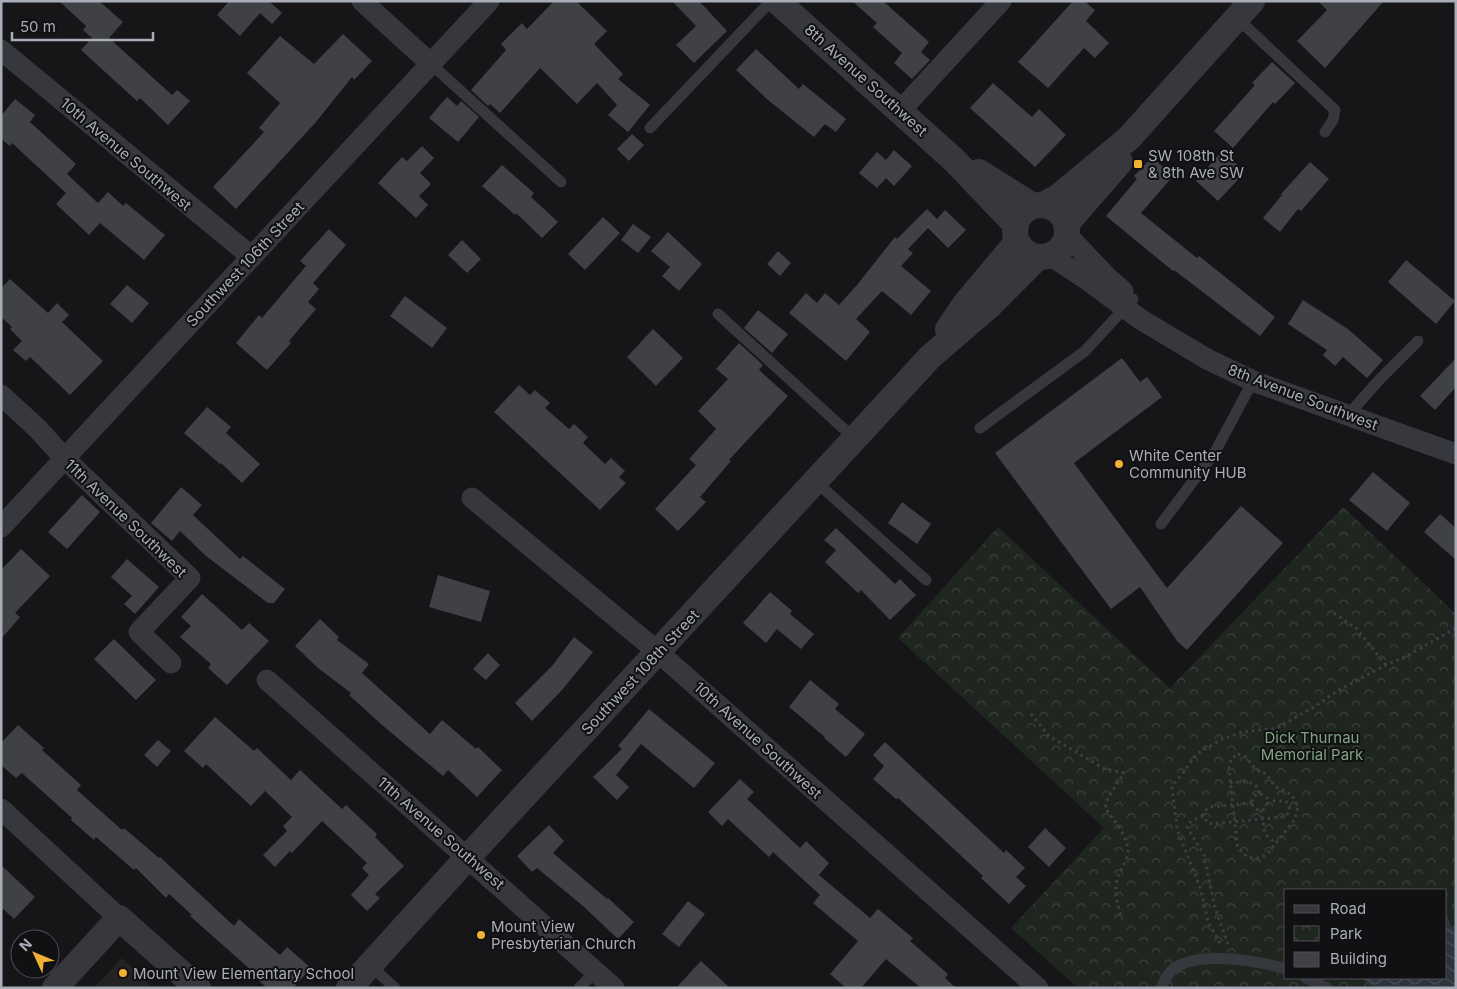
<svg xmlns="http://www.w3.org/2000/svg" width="1457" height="989" font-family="Inter,sans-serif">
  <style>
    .built { fill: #222225 }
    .park { fill: url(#park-crowns); fill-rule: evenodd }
    .water { fill: url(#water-waves) }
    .building { fill: #404145 }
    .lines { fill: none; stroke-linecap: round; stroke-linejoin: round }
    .path { stroke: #3d3f44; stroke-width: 3; stroke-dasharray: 2.5 4; stroke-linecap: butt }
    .service { stroke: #37383d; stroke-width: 11 }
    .minor { stroke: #37383d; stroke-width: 21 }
    .tertiary { stroke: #37383d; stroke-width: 26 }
    .poi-dot { fill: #f2b134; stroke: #111113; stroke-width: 2 }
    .labels { text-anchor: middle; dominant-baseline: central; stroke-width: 4; stroke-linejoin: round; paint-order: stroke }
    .street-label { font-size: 15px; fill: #a8adb8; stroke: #111113 }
    .poi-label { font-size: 15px; fill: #a8adb8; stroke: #111113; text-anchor: start }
    .park-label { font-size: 15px; fill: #7fa381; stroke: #111113 }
  </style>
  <defs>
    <pattern id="park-crowns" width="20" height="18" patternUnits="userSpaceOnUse" patternTransform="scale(1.25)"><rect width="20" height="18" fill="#1e261f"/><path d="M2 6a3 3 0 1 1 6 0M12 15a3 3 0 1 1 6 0" fill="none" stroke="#3c433d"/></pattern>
    <pattern id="water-waves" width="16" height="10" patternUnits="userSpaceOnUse" patternTransform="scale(1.25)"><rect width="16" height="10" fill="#2c353c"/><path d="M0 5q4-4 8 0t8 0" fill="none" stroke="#485056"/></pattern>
  </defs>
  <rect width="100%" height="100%" fill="#161618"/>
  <!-- built -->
  <path class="built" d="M122,958L153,988H94Z"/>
  <!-- park -->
  <path class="park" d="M1343,507L1456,614V988H1078L1011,928L1104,828L898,638L998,527L1170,688ZM1286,890H1446V978H1286Z"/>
  <!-- water -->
  <path class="water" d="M1446,915L1456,935V988H1377L1367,984L1363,978H1446Z"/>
  <!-- building -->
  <path class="building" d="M59,1H99L123,22L109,38L172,95L177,90L190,101L168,125L140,98L137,101L81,50L92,38L83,30L86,26Z
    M229,1H271L270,2L282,13L272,24L260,13L240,36L217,15Z
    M554,1H576L607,31L594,44L623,74L618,79L650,105L628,132L608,115L617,105L597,83L577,104L540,68L500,113L490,104L488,106L471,90L506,50L501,44L522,23L527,29Z
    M672,1H699L727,31L694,63L676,45L696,26Z
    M852,1H883L929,42L921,52L930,60L912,79L894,63L902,53L873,27L877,23Z
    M1073,1H1084L1095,10L1086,21L1109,43L1095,58L1084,48L1048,88L1018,62Z
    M1318,1H1384L1325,68L1297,41L1327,10Z
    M343,34L372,61L354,80L352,77L316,122L236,209L213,187L264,132L259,128L280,103L247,73L280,36L314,64Z
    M756,49L799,89L803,84L846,119L836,132L825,124L814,137L768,100L736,70Z
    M1272,62L1295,83L1275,104L1273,102L1233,148L1214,131L1255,85L1252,83Z
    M993,83L1032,117L1039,109L1066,135L1035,167L970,108Z
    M447,97L457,106L461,101L479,117L458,142L429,118Z
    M15,99L35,115L30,122L76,164L67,174L98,203L108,192L123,206L126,203L165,235L144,260L100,223L89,235L56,204L66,193L12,143L10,146L1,139V116Z
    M632,134L644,145L629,161L617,149Z
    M422,146L434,158L420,173L431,184L419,196L428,205L416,218L378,183L402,157L407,161Z
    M894,150L912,166L894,186L886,178L877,188L859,173L877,152L886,160Z
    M1222,151L1245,172L1218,201L1196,181Z
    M1152,157L1173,176L1141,213L1197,258L1199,256L1275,317L1260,336L1174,270L1173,271L1106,216L1137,179L1134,176Z
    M1310,162L1329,179L1301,211L1298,209L1280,232L1263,218L1282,195L1281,194Z
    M502,165L534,193L531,197L558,222L542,238L516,213L515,215L482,186Z
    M927,209L937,219L945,210L966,230L948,248L928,228L908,249L913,253L901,266L931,291L911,315L882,291L856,319L870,332L846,361L789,313L806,293L817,303L825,293L839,305L857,285L895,237L897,239Z
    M603,217L620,233L585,270L568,254Z
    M633,224L651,237L638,253L621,240Z
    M329,229L346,245L313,283L319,289L308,302L316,309L289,341L291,343L267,370L236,343L259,315L262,318L306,266L300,261Z
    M668,232L702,264L679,291L662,276L670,267L651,251Z
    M462,240L481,259L467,273L448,255Z
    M778,251L791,263L780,276L767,264Z
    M1406,260L1455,301L1436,324L1388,282Z
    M10,279L48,313L57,303L69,315L62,322L103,361L70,395L30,357L26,361L13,350L22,341L10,329L12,327L1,317V288Z
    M127,285L149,303L132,323L110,304Z
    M405,296L447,328L432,348L390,316Z
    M1303,300L1348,329L1383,360L1367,378L1343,357L1335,366L1323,355L1327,350L1288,324Z
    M758,310L788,334L772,353L744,328Z
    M653,329L683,358L656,386L627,357Z
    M739,343L763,365L759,370L788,396L729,460L731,461L700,497L706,502L678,531L655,509L696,465L689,459L716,429L698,411L728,379L716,369Z
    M1122,358L1140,382L1147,377L1162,397L1074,463L1167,588L1241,506L1283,543L1187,650L1177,641L1140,587L1111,609L995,453Z
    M1456,358V387L1435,410L1420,396Z
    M519,385L530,395L535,390L550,403L545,408L569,429L574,424L588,437L583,443L605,464L611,458L625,471L619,477L626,483L600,510L494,412Z
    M207,407L231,427L226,433L260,464L242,483L221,463L220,464L184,433Z
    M1373,472L1410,503L1387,531L1349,500Z
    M181,487L202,505L193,515L240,559L243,556L285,589L274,603H268L206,556L180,531L172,541L151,523Z
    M82,495L100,512L67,549L48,532Z
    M902,502L931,524L917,544L888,523Z
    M1440,514L1456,528V560L1424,532Z
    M836,528L895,584L900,579L916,595L890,620L861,590L858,593L825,562L836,550L824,540Z
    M21,549L50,576L15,613L20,617L1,639V570Z
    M127,559L159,587L135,614L124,604L132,596L111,577Z
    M438,575L490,591L481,622L429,607Z
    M770,592L792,611L790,614L814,634L801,649L777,629L766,643L743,623Z
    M202,594L242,630L249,623L269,641L227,685L208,668L211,664L180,637L191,626L181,617Z
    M320,619L339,637L337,640L369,664L362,673L430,734L442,720L476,749L478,747L502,770L477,797L448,770L443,776L382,725L349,695L351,693L318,668L295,646Z
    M574,637L593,652L562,690L532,721L515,703L552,666Z
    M114,639L156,680L136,700L94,659Z
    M488,653L500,665L486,680L473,669Z
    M810,680L839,704L835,709L865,734L846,757L824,738L825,737L789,707Z
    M649,709L715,763L694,788L641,744L616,775L629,787L617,800L593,777L622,749L618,746Z
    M215,717L254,751L257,748L291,780L300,770L342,809L346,805L377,834L375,837L404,866L375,894L380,898L367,911L351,895L369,875L362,868L367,863L322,821L292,853L290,851L275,867L263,855L287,831L283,826L292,817L265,791L251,806L206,764L203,768L184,751Z
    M18,725L44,748L42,750L81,785L77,790L122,830L124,828L159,858L160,857L234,926L239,919L280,955L287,947L311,968L293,988H267L258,980L260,978L190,916L192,915L169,894L166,898L136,868L134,870L96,837L94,840L71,820L72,818L22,773L16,778L1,765V743Z
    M158,740L171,751L157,767L144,755Z
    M885,742L1004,853L1006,850L1025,868L1016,877L1026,886L1009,904L981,878L983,876L929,826L898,798L896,799L873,779L884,766L873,755Z
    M740,779L754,792L747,799L800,848L806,841L829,863L819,875L870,918L878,909L913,938L910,941L948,974L945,978L956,988H921L886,959L861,988H846L830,974L858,941L813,903L820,895L773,852L769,857L728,819L722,826L708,812Z
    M549,825L564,841L553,853L607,899L608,898L634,922L618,939L583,906L537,868L532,872L517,856Z
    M1045,828L1066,848L1049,867L1028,847Z
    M1,865L35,897L14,919L1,907Z
    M688,901L705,914L679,947L662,934Z
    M701,961L730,988H676Z"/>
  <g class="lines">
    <!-- path -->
    <path class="path" d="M1334,613L1357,629L1386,665
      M1031,714L1049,736L1105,769L1124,773L1108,798L1105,808C1113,818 1129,839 1128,852C1127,862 1119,871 1117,880C1114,893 1118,907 1122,919
      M1238,754L1246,757L1255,769L1266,774L1275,786L1292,795L1298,806L1295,819L1268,853C1256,863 1242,858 1237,844L1229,768L1231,759Z
      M1230,783C1243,782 1255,778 1260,794
      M1252 802a8 8 0 1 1 16 0a8 8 0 1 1-16 0Z
      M1252,803L1210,807L1203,812V816L1208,823L1212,824L1282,817C1289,815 1291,810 1288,803L1285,801H1269
      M1261,810L1265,834L1276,844
      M1203,816L1191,821L1187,827L1204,855L1215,908L1228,944
      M1220,943L1208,922L1201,890L1177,829L1172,787L1197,754L1222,739L1243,732L1277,728L1314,707L1337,691L1386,665L1405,657L1456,628"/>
    <!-- service -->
    <path class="service" d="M1237,18L1335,110L1333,120L1325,132
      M431,64L561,182
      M650,128L771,1
      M718,314L855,439
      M1348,415L1380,379L1418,341
      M980,428L1085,351L1133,299
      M815,481L926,580
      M1161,524L1215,452L1253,381
      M370,965L395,988
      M1306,978L1327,988
      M579,988L596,971
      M1161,988C1164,983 1167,975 1171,971C1195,949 1258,961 1286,969"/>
    <!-- minor -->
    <path class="minor" d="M362,1L431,64
      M1,50L252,257
      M900,111L1001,1
      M1068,236L1106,276L1123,291
      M1051,256L1089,281L1140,319L1207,359L1253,381L1456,454
      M1,395L38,429L65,459L190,578L139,632L171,663
      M472,498L658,652L1038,988
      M1,527L489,1
      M267,680L614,988
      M1,809L119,918"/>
    <!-- tertiary -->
    <path class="tertiary" d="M777,1L954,160L1016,225
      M979,172L1033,206
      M1045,204L1058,197L1129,138L1252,1
      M1015 231a26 26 0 1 1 52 0a26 26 0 1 1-52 0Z
      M1067,223L1120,162
      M948,329L965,304L1017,242
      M55,988L119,918L198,988
      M349,988L468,857L930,357L988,307L1038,257"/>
  </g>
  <!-- markers -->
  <g class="poi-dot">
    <rect x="1133" y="159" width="10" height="10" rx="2.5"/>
    <circle cx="1119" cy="464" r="5"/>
    <circle cx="481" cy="935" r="5"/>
    <circle cx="123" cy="973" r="5"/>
  </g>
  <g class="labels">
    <!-- street labels -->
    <g class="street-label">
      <text transform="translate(866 80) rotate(42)">8th Avenue Southwest</text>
      <text transform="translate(126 154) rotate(40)">10th Avenue Southwest</text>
      <text transform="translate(245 264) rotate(-47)">Southwest 106th Street</text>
      <text transform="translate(1303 397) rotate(21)">8th Avenue Southwest</text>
      <text transform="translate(126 518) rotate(44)">11th Avenue Southwest</text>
      <text transform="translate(640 672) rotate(-47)">Southwest 108th Street</text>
      <text transform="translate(758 740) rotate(42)">10th Avenue Southwest</text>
      <text transform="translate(441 833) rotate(41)">11th Avenue Southwest</text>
    </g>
    <!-- poi labels -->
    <g class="poi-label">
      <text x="1148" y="155">SW 108th St<tspan x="1148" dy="17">&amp; 8th Ave SW</tspan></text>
      <text x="1129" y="455">White Center<tspan x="1129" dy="17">Community HUB</tspan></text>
      <text x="491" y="926">Mount View<tspan x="491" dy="17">Presbyterian Church</tspan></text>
      <text x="133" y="973">Mount View Elementary School</text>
    </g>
    <!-- park labels -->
    <g class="park-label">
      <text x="1312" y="737">Dick Thurnau<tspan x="1312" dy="17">Memorial Park</tspan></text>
    </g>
  </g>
  <!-- border -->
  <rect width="1457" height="989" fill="none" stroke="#a8adb8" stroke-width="5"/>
  <!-- legend -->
  <rect x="1284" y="889" width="162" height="90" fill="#111113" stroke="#4d4f55"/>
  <rect x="1294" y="905" width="25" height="8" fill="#37383d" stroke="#4d4f55"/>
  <text x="1330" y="914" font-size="15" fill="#a8adb8">Road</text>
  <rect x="1294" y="926" width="25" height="15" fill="url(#park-crowns)" stroke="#4d4f55"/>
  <text x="1330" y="939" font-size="15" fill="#a8adb8">Park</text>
  <rect x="1294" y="952" width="25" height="15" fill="#404145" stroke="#4d4f55"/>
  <text x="1330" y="964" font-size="15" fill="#a8adb8">Building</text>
  <!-- north arrow -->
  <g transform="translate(35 954) rotate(314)"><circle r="24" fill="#111113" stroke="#4d4f55"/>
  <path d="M0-4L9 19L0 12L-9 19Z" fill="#f2b134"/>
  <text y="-8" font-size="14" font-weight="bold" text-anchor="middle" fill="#a8adb8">N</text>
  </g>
  <!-- scale -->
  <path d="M12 32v8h141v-8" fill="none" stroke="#a8adb8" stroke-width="2.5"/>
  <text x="20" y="32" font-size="15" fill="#a8adb8" stroke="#111113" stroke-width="4" paint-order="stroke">50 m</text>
</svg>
